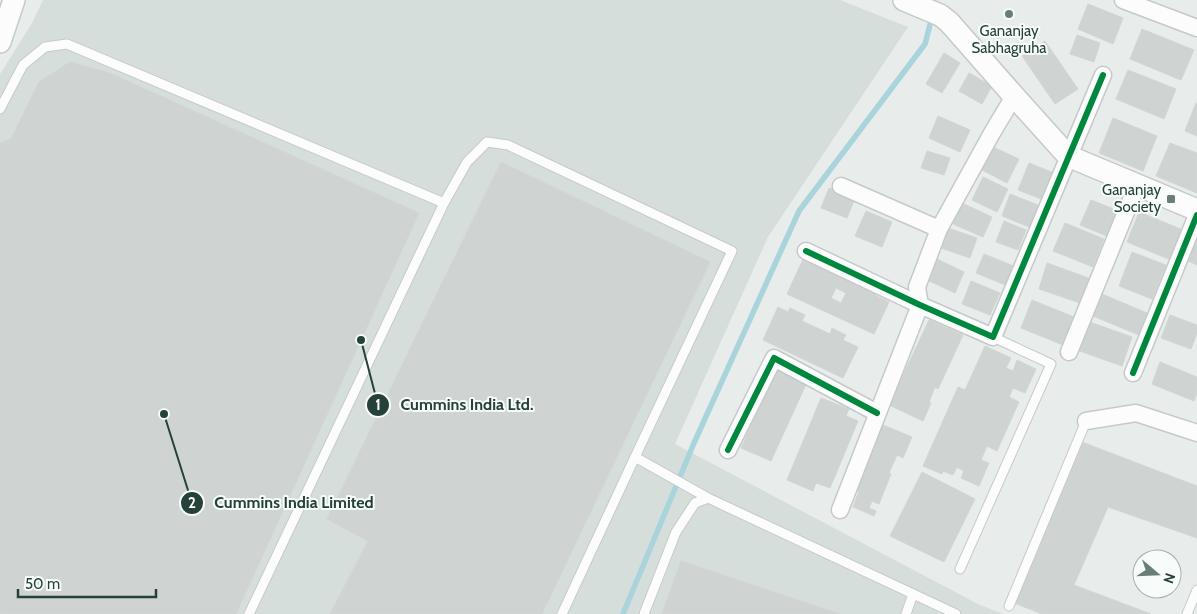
<svg xmlns="http://www.w3.org/2000/svg" width="1197" height="614" font-family="Cabin,sans-serif">
  <style>
    .built { fill: #d6dedb }
    .lines { fill: none; stroke-linecap: round; stroke-linejoin: round }
    .stream { stroke: #a9d4db; stroke-width: 5.5 }
    .building { fill: #cfd4d2; stroke: #d1d6d4; fill-rule: evenodd }
    .service-casing { stroke: #c5cac8; stroke-width: 11 }
    .minor-casing { stroke: #c5cac8; stroke-width: 19 }
    .tertiary-casing { stroke: #c5cac8; stroke-width: 24 }
    .service { stroke: #fcfcfc; stroke-width: 9 }
    .minor { stroke: #fcfcfc; stroke-width: 16 }
    .tertiary { stroke: #fcfcfc; stroke-width: 21 }
    .cycleway-casing { stroke: #f7fbf9; stroke-width: 9 }
    .cycleway { stroke: #00873e; stroke-width: 6 }
    .poi-dot { fill: #697e78; stroke: #f7fbf9; stroke-width: 2 }
    .labels { text-anchor: middle; dominant-baseline: central; stroke-width: 4; stroke-linejoin: round; paint-order: stroke }
    .poi-label { font-size: 15px; fill: #24423a; stroke: #f7fbf9 }
    .leader { fill: none; stroke: #24423a; stroke-width: 2 }
    .callout-dot { fill: #24423a; stroke: #f7fbf9; stroke-width: 2 }
    .mark-label { font-size: 15px; text-anchor: middle; font-weight: bold; fill: #fff }
    .callout-label { font-size: 16px; text-anchor: middle; font-weight: bold; fill: #24423a; stroke: #f7fbf9; stroke-width: 4; stroke-linejoin: round; paint-order: stroke }
  </style>
  <rect width="100%" height="100%" fill="#e8edeb"/>
  <!-- built -->
  <path class="built" d="M43,0H840L908,27L768,237L675,444L978,604L1003,614H0V74L32,23Z"/>
  <g class="lines">
    <!-- stream -->
    <path class="stream" d="M623,614L694,443L799,211L925,44L932,17"/>
  </g>
  <!-- building -->
  <path class="building" d="M1088,4L1123,18L1113,44L1078,29Z
    M1142,29L1194,50L1181,80L1130,59Z
    M1077,35L1100,43L1094,62L1070,54Z
    M1045,41L1078,89L1055,104L1022,56Z
    M944,53L960,63L942,93L926,84Z
    M70,62L110,73L419,213L236,614H0V143L11,139L39,82Z
    M1128,70L1176,89L1164,119L1116,99Z
    M969,73L992,86L982,104L959,91Z
    M1196,103H1197V136L1185,131Z
    M938,116L970,130L960,152L929,138Z
    M1113,118L1157,136L1143,171L1099,153Z
    M1170,143L1197,153V193L1156,176Z
    M993,147L1019,159L1007,183L982,170Z
    M927,151L950,158L944,175L921,168Z
    M501,162L710,262L542,614H330L368,541L327,519Z
    M1029,163L1054,173L1044,200L1018,190Z
    M983,177L1008,189L997,212L972,200Z
    M829,188L855,198L847,218L821,208Z
    M1010,194L1043,207L1034,229L1002,216Z
    M1091,200L1119,211L1109,237L1080,225Z
    M962,203L992,217L983,237L953,224Z
    M866,211L892,222L882,247L855,236Z
    M1139,212L1183,230L1171,260L1127,242Z
    M1004,221L1026,230L1018,250L996,242Z
    M1065,223L1104,239L1093,267L1053,251Z
    M948,228L977,238L970,258L941,248Z
    M1197,236V265L1186,260Z
    M1132,252L1166,265L1152,299L1119,286Z
    M984,254L1016,267L1008,286L976,273Z
    M805,255L878,289L875,295L889,302L874,334L787,294ZM836,288L846,293L841,303L831,298Z
    M937,259L964,272L955,293L927,280Z
    M1047,263L1091,279L1083,304L1039,289Z
    M971,281L1000,293L990,315L962,304Z
    M1102,294L1147,313L1139,335L1093,316Z
    M1032,300L1074,317L1063,345L1021,328Z
    M778,307L788,312L790,308L805,315L802,321L830,334L832,328L846,335L843,340L858,347L843,378L763,340Z
    M1170,315L1197,325V333L1191,349L1161,338Z
    M929,320L963,335L938,389L935,387L929,402L931,403L923,421L889,405Z
    M1087,321L1132,337L1122,366L1077,350Z
    M985,346L1011,358L1006,368L1013,371L1017,360L1036,369L1025,393L1013,388L1009,397L1019,402L997,451L987,446L981,460L989,463L979,486L961,478L964,471L957,467L953,475L943,471L942,474L923,466L958,387L965,390Z
    M1160,362L1197,377V393L1194,401L1152,384Z
    M778,366L808,380L771,461L741,448Z
    M821,398L849,409L846,416L858,421L830,488L816,483L813,491L787,480Z
    M878,423L912,437L903,458L897,455L889,473L891,474L879,504L872,501L869,508L876,511L874,516L853,507L859,491L851,488Z
    M1082,442L1197,486V538L1108,507L1074,585L1151,614H1042L1014,603Z
    M922,472L975,499L944,562L890,536Z
    M681,561L840,614H662Z"/>
  <g class="lines">
    <defs>
      <path id="service" d="M0,109L23,65L45,47L67,44L444,203
        M960,569L1051,364L993,337
        M1009,606L1086,421
        M249,614L444,203L467,162L487,142L508,145L732,251L635,457L708,498
        M562,614L635,457
        M644,614L676,532L695,503L708,498L956,614
        M906,614L913,594
        M1187,614L1197,590"/>
      <path id="minor" d="M1123,0L1197,28
        M841,186L939,229
        M806,251L920,305L993,337L1103,75
        M1069,352L1137,185
        M1133,373L1197,215
        M1086,421L1136,413L1197,433
        M728,450L774,358L877,413
        M840,510L920,305L917,287L939,229L992,133L1014,96"/>
      <path id="tertiary" d="M904,0L940,15L949,22L1014,96L1068,156L1197,210
        M0,42L14,0"/>
    </defs>
    <!-- service casing -->
    <use href="#service" class="service-casing"/>
    <!-- minor casing -->
    <use href="#minor" class="minor-casing"/>
    <!-- tertiary casing -->
    <use href="#tertiary" class="tertiary-casing"/>
    <!-- service -->
    <use href="#service" class="service"/>
    <!-- minor -->
    <use href="#minor" class="minor"/>
    <!-- tertiary -->
    <use href="#tertiary" class="tertiary"/>
    <defs>
      <path id="cycleway" d="M806,251L920,305L993,337L1103,75
        M1133,373L1197,215
        M728,450L774,358L877,413"/>
    </defs>
    <!-- cycleway casing -->
    <use href="#cycleway" class="cycleway-casing"/>
    <!-- cycleway -->
    <use href="#cycleway" class="cycleway"/>
  </g>
  <!-- markers -->
  <g class="poi-dot">
    <circle cx="1009" cy="14" r="5"/>
    <rect x="1166" y="194" width="10" height="10" rx="2.5"/>
  </g>
  <g class="labels">
    <!-- poi labels -->
    <g class="poi-label">
      <text x="1009" y="31">Gananjay<tspan x="1009" dy="17">Sabhagruha</tspan></text>
      <text x="1161" y="190" text-anchor="end">Gananjay<tspan x="1161" dy="17">Society</tspan></text>
    </g>
  </g>
  <!-- callouts -->
  <path class="leader" d="M361 340L378 405M164 414L192 503"/>
  <g class="callout-dot">
    <circle cx="361" cy="340" r="5"/>
    <circle cx="164" cy="414" r="5"/>
    <circle cx="378" cy="405" r="12"/>
    <circle cx="192" cy="503" r="12"/>
  </g>
  <g class="mark-label">
    <text x="378" y="410">1</text>
    <text x="192" y="508">2</text>
  </g>
  <g class="callout-label">
    <text x="467" y="410">Cummins India Ltd.</text>
    <text x="294" y="508">Cummins India Limited</text>
  </g>
  <!-- north arrow -->
  <g transform="translate(1157 574) rotate(109)"><circle r="24" fill="#f7fbf9" stroke="#a3b1ad"/>
  <path d="M0-4L9 19L0 12L-9 19Z" fill="#697e78"/>
  <text y="-8" font-size="14" font-weight="bold" text-anchor="middle" fill="#24423a">N</text>
  </g>
  <!-- scale -->
  <path d="M18 589v8h138v-8" fill="none" stroke="#24423a" stroke-width="2.5"/>
  <text x="25" y="589" font-size="15" fill="#24423a" stroke="#f7fbf9" stroke-width="4" paint-order="stroke">50 m</text>
</svg>
